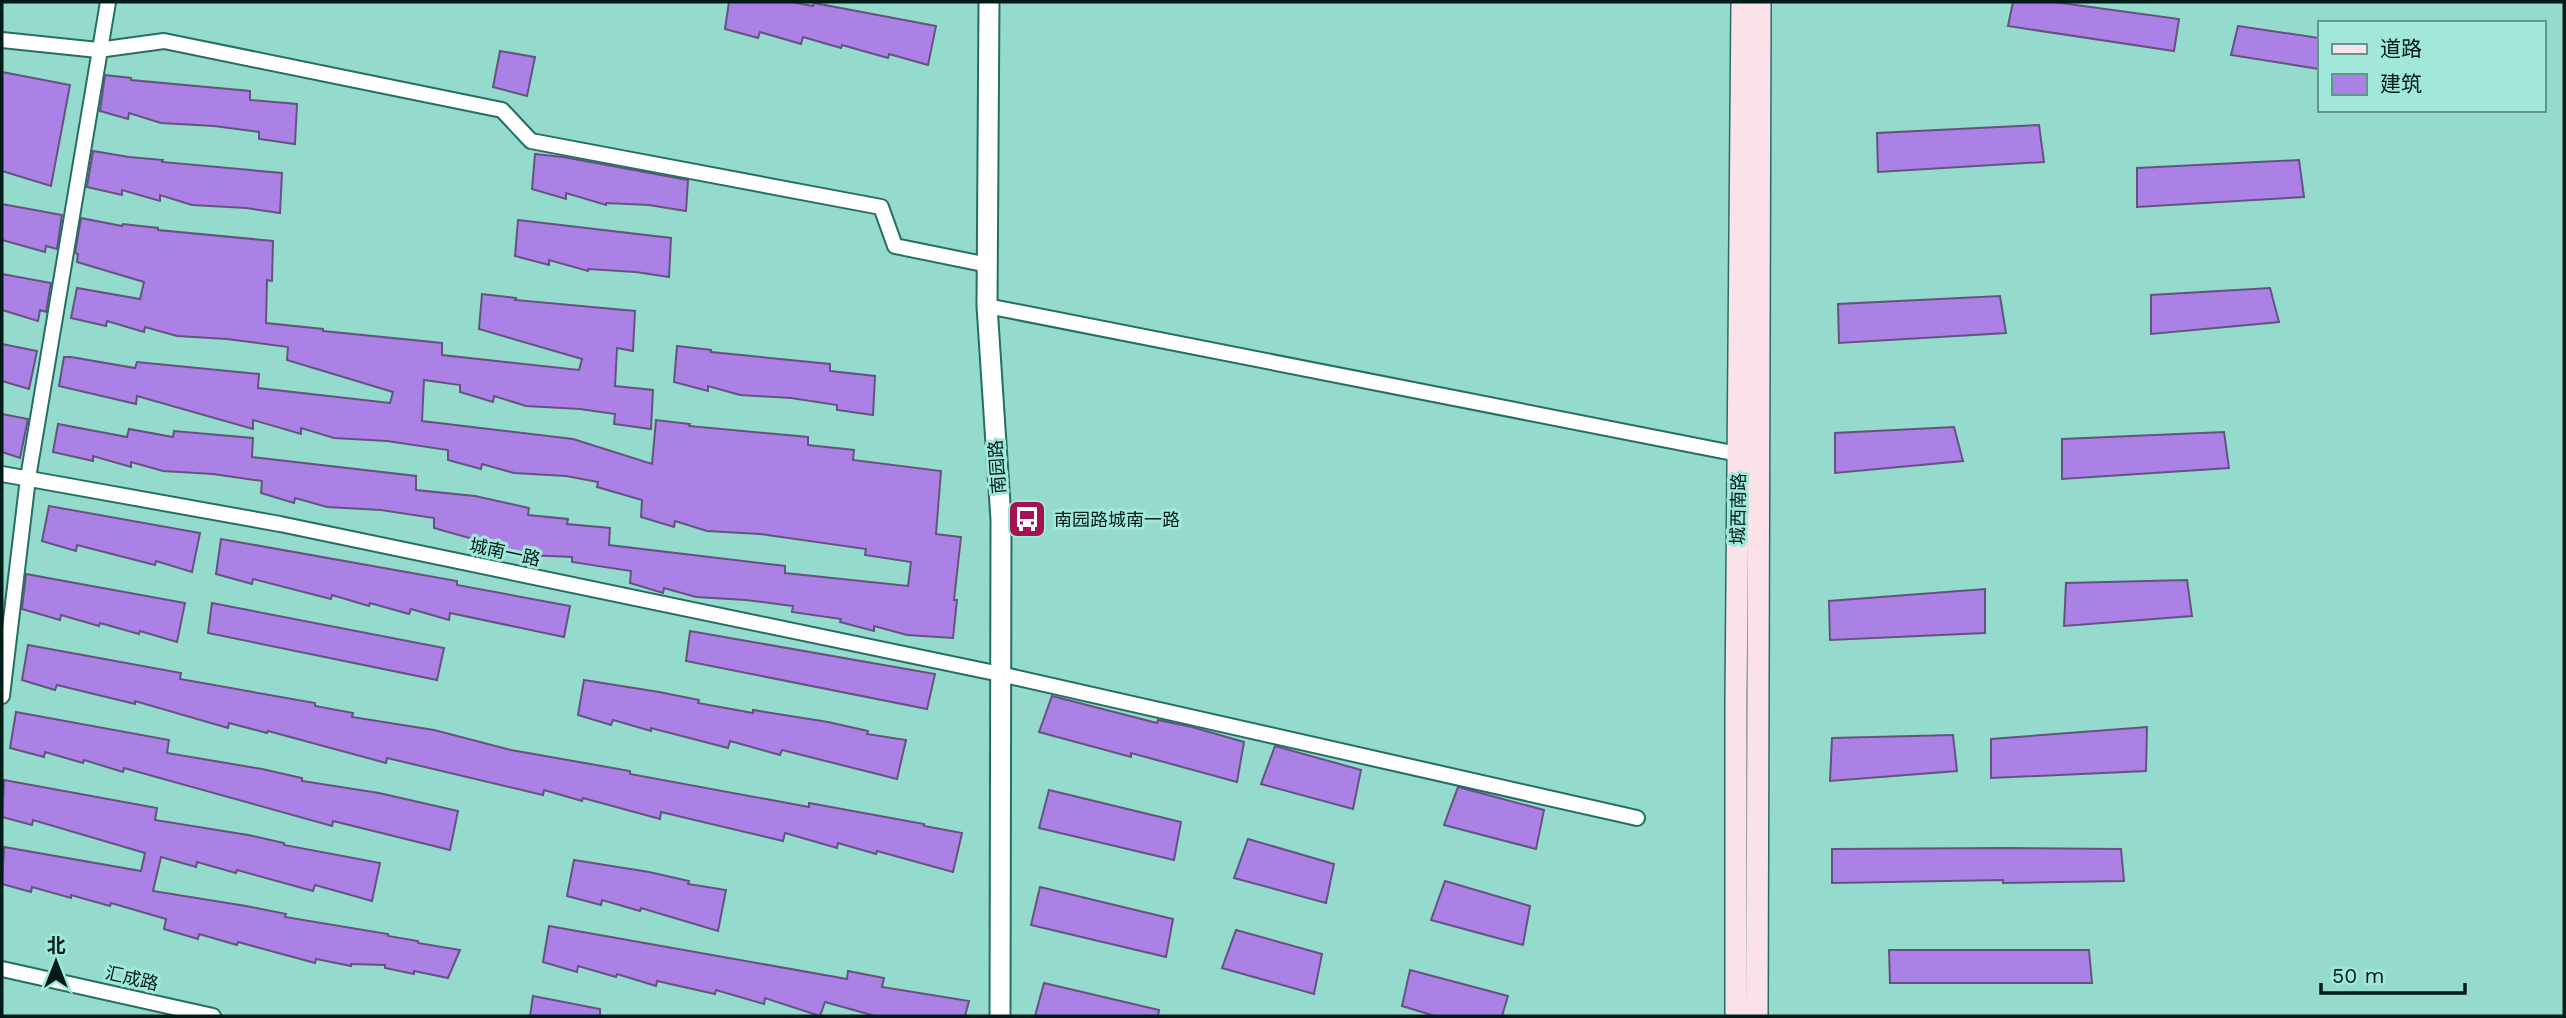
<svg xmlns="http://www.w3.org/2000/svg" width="2566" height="1018" font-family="'Work Sans','Noto Sans SC',sans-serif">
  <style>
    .building { fill: #ac81e6; stroke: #64537f; stroke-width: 2 }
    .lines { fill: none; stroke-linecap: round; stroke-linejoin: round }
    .minor-casing { stroke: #266e64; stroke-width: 18 }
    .tertiary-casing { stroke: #266e64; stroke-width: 23 }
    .secondary-casing { stroke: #266e64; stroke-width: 24 }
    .minor { stroke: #fff; stroke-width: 14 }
    .tertiary { stroke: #fff; stroke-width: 19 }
    .secondary { stroke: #fbe2e9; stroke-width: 21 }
    .labels { text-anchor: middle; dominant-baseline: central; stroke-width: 6; stroke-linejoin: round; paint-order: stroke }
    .street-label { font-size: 18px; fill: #001c18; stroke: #a1e8db }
    .poi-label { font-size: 18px; fill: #001c18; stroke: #a1e8db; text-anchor: start }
  </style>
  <rect width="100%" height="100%" fill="#94dbce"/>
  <!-- building -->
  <path class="building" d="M729,2H792L813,6L814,3L936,26L928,65L889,54L888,58L842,45L841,48L803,37L801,44L760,32L758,38L725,29Z
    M2013,2H2054L2179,19L2174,51L2008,26Z
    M2238,26L2319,38V69L2231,55Z
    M500,51L535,57L527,96L493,87Z
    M2,72L70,85L51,186L2,171Z
    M105,75L131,78V80L250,91V100L297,104L295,144L259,139V132L214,126L161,123L129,113L128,119L100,111Z
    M2039,125L2044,162L1878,172L1877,133Z
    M93,151L129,157L163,160L162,162L282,173L280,213L246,208L192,205L160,195V201L122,190V195L87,187Z
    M535,154L563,157L688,180L686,211L649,205L606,203V205L566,193V199L532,189Z
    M2299,160L2304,197L2137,207V168Z
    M2,204L62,215L57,249L46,246L45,252L2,240Z
    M81,218L122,226L123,224L158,228V230L273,241L272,281L267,280L266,323L323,329V331L442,343V355L579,370L582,359L479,329L482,294L516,298L515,300L635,311L633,351L617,348L615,386L653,390L651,429L614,424L615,414L580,409L526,406L494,396L493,402L460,392V385L424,380L422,421L573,439L652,464L656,420L690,424L689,426L808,437V445L854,450L853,460L941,471L936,534L961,537L954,600H957L953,638L907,635L874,626V631L840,622L841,619L792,612L793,606L746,600L696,597L664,588L663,593L630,583L631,571L572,562V557L525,555L473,541V539L434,528V518L381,510L327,507L295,498L294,503L261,493L262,481L213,474L163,471L131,462V467L93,456V461L53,452L58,424L127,437L129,429L173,437L174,431L253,438L252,457L416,476V490L475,496L529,508L528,515L568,519L567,524L610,528L609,545L785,566V573L908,586L911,562L865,555L866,549L760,534L707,531L675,521L674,527L641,517L642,500L597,487L598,482L566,476L514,473L482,464L481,469L448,460V450L387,441L334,438L301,428V434L253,420V429L137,396L136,404L59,386L64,357H71L135,368L137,362L259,374L258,388L390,403L393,392L287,360L288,347L227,339L177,336L145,327L144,332L107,321L106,326L71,318L77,288L140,299L144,282L77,262L78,254L75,253Z
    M518,220L671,238L669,277L636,272L588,269V271L549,260V265L515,256Z
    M2,274L51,283L46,312L40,310L38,321L2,310Z
    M2270,288L2279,322L2151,334V295Z
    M2000,296L2006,333L1839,343L1838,304Z
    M2,344L37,351L29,389L2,381Z
    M677,346L711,350V352L830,364V371L875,376L873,415L837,410V405L791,398L740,395L708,386V391L674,382Z
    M2,414L28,419L20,458L2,452Z
    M1954,427L1963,461L1835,473V433Z
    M2224,432L2229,468L2062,479V439Z
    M49,506L200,533L192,572L156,561L155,565L77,545L76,551L42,541Z
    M221,539L457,581V585L570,606L564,637L450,613L449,620L411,609L409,614L370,603L369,606L332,595L331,599L253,579L252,584L216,574Z
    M26,574L185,603L177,642L140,631L139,634L100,623L99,626L61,615L60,620L22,609Z
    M2187,580L2192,616L2064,626L2066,583Z
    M1985,589V633L1830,640L1829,601Z
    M212,603L444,648L437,680L208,633Z
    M690,631L935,674L927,709L686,661Z
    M28,645L181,673L180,679L315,703V706L353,713L352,717L434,730L511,750L630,771V774L809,807V803L924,824V826L962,833L953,872L877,851L876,854L838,843L837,848L785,833L783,841L661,812L660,819L583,798L582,801L544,790L543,795L387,758L386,763L268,731L267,733L229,723L228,728L135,701V704L57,685L55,690L22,680Z
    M584,680L659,692L699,700L698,703L753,713V710L828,722L868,731L867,734L906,740L897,779L782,750L780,755L730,741L728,748L651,728V731L613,720L611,725L578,715Z
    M1052,696L1157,723L1158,720L1192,727L1244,742L1237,782L1131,753V757L1039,732Z
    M16,712L169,740L167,753L262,769L302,778V781L379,793L458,811L450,850L333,821L332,826L124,768L123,772L84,760L83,763L45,752L44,757L10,748Z
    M2147,727L2146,771L1991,778V739Z
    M1953,735L1957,771L1830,781L1832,738Z
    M1275,746L1361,770L1353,809L1261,784Z
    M4,780L157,808L155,820L248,835L284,843V845L380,863L372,901L315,885L313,891L237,870L236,873L197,862L196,867L161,857L153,891L246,906L286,914L285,917L388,934V936L418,941V943L460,950L448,978L414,971V974L385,968V965L351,964V966L316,959L315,963L238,942L237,945L199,934L198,939L164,929L166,919L111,903L110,906L71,895V898L32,887L31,892L2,884L4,847L141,871L145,853L33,820L32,825L2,817Z
    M1458,787L1544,810L1536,849L1444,825Z
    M1049,790L1181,822L1174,860L1039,828Z
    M1248,839L1334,864L1326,903L1234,878Z
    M2005,848L2121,849L2124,881L2003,883V880L1832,883V849Z
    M574,860L649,872L689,881L688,884L726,890L718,931L641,908L640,911L602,900L601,905L567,896Z
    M1445,881L1530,906L1523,945L1431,920Z
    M1040,887L1173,919L1166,957L1031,925Z
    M549,926L847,979L848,971L884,978L882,987L969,1001L965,1016H875L825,1002L820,1016L765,998L764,1004L716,990L715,994L657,981L656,986L617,974L616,977L578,966L577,972L543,962Z
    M1236,930L1322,954L1314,994L1222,968Z
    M1889,950H2089L2092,983H1890Z
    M1410,970L1508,996L1502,1016H1435L1402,1006Z
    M1044,983L1159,1010L1158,1016H1035Z
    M533,996L600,1009V1016H530Z"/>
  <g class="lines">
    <defs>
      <path id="minor" d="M2,40L98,50L164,41L502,110L531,141L881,207L895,246L988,265
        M987,306L1738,454
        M2,474L280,524L1000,674L1637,818
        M2,696L28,478L108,2
        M2,969L213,1016"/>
      <path id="tertiary" d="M989,2L987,306L1001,520L1000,1016"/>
      <path id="secondary" d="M1736,1016V702L1742,2
        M1757,1016L1760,2"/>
    </defs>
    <!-- minor casing -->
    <use href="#minor" class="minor-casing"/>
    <!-- tertiary casing -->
    <use href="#tertiary" class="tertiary-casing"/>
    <!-- secondary casing -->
    <use href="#secondary" class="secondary-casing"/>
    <!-- minor -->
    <use href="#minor" class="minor"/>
    <!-- tertiary -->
    <use href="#tertiary" class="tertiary"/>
    <!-- secondary -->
    <use href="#secondary" class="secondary"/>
  </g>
  <!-- icons -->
  <defs>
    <symbol id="bus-square" viewBox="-11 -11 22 22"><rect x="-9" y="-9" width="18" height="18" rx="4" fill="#a41253" stroke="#a1e8db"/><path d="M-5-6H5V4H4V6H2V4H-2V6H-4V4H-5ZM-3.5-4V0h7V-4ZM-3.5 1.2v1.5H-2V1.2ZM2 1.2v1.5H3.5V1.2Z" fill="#fff"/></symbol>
  </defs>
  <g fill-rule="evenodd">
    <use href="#bus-square" x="1005" y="497" width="44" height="44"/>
  </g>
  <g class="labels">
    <!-- street labels -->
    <g class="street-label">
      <text transform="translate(997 467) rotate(-94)">南园路</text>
      <text transform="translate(1738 509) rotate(-89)">城西南路</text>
      <text transform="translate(505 552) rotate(12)">城南一路</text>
      <text transform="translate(132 978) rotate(13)">汇成路</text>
    </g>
    <!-- poi labels -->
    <g class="poi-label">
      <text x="1054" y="519">南园路城南一路</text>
    </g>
  </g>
  <!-- border -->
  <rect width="2566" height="1018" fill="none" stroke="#001c18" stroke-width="7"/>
  <!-- legend -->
  <rect x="2318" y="21" width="228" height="91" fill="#a1e8db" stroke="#61968d" stroke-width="2"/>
  <rect x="2332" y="44" width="35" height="10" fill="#fbe2e9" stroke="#61968d" stroke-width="2"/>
  <text x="2380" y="56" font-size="21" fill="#001c18">道路</text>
  <rect x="2332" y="74" width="35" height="21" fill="#ac81e6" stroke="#61968d" stroke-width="2"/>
  <text x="2380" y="91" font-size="21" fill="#001c18">建筑</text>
  <!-- north arrow -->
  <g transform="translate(56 962)" stroke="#a1e8db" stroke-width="5" paint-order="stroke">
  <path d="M0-5L12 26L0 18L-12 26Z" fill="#001c18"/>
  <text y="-10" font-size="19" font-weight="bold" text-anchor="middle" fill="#001c18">北</text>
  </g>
  <!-- scale -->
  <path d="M2321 983v10h144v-10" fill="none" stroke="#001c18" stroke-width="3.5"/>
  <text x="2332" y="983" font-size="21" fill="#001c18" stroke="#a1e8db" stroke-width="5" paint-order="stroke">50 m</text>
</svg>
